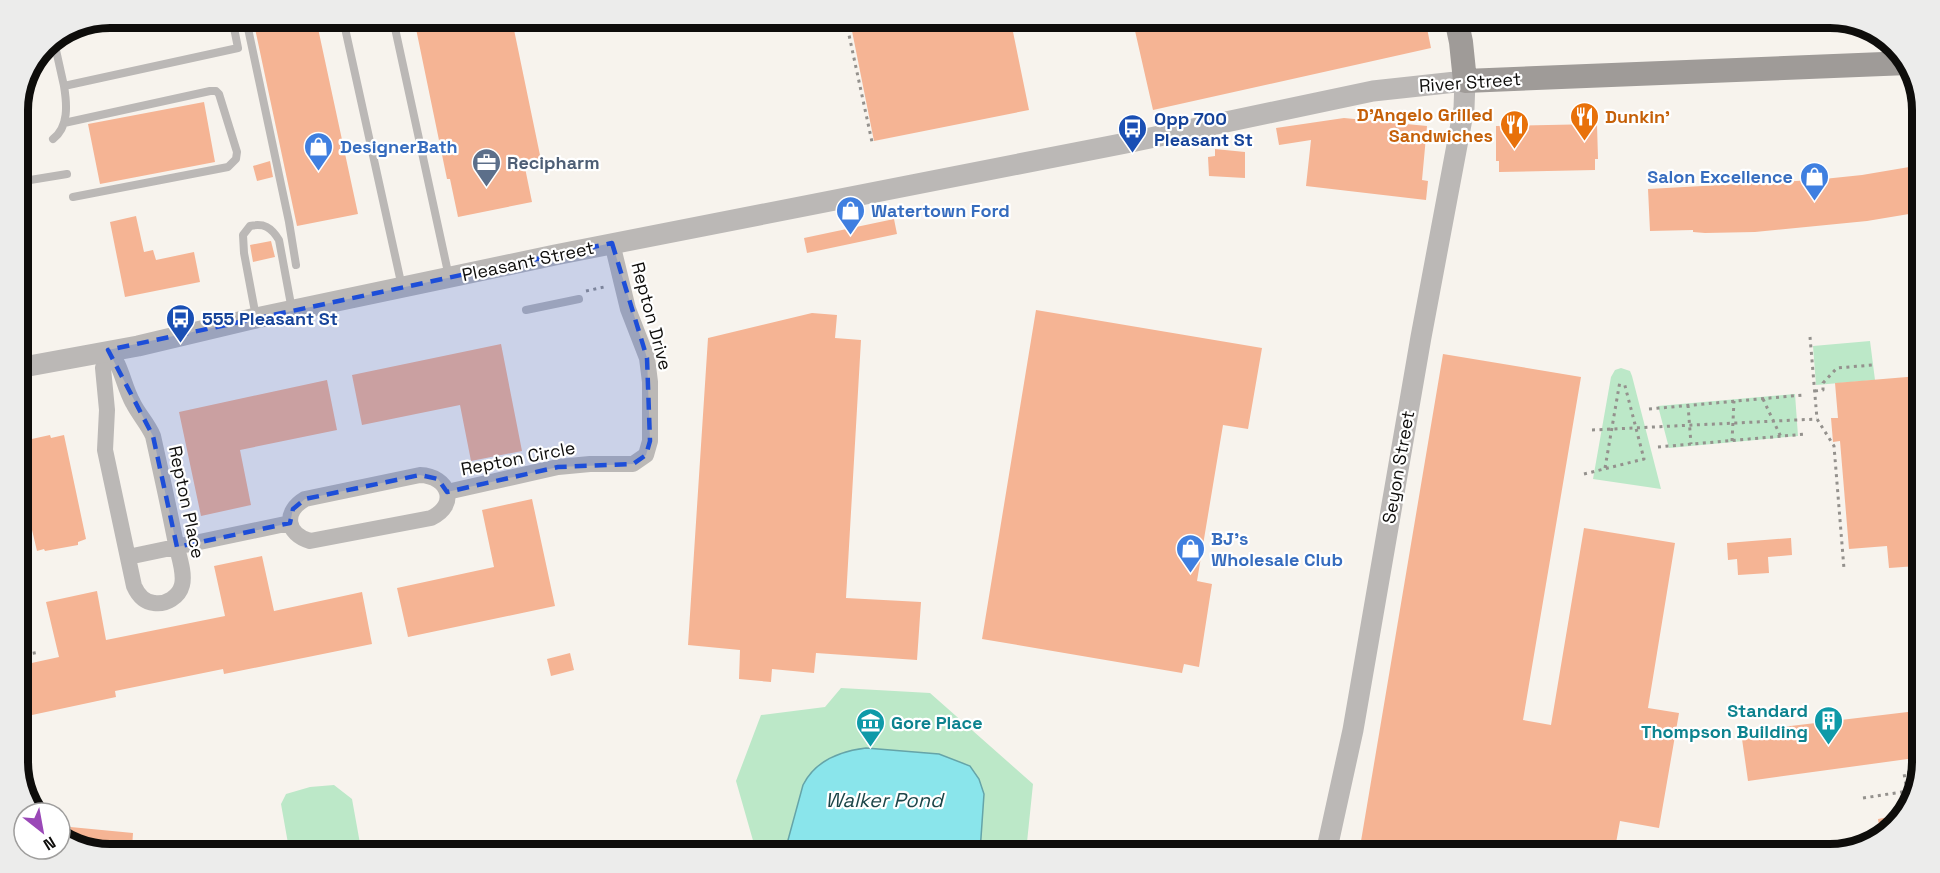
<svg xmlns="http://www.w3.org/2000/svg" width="1940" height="873" font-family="'Space Grotesk',sans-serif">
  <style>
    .green { fill: #bce8c8 }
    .water { fill: #8ae5eb; stroke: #65a4a8; stroke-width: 1.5 }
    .building { fill: #f5b494 }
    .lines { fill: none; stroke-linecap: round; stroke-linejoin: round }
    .path { stroke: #94918d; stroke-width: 3; stroke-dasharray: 3 4.5; stroke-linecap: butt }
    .service { stroke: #bbb8b6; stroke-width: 8 }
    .minor { stroke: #bbb8b6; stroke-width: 16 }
    .tertiary { stroke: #bbb8b6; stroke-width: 21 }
    .secondary { stroke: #9f9b98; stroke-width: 24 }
    .marked { fill: #1d4ed8; fill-opacity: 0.2; stroke: #1d4ed8; stroke-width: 4.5; stroke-dasharray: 12 8; stroke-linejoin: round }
    .labels { text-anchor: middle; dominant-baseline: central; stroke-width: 4.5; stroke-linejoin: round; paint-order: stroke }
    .street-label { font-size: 18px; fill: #0e0d0b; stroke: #fff }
    .food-label { font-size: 18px; font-weight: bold; fill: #c56008; stroke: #fff; text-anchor: end }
    .transit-label { font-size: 18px; font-weight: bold; fill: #164399; stroke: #fff; text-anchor: start }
    .shop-label { font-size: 18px; font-weight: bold; fill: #366cbe; stroke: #fff; text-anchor: start }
    .service-label { font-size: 18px; font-weight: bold; fill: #4e5e75; stroke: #fff; text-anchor: start }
    .culture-label { font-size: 18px; font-weight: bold; fill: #0d838f; stroke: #fff; text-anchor: end }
    .water-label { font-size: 20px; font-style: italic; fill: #1c4649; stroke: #fff }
    .rim { fill: none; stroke: #0e0d0b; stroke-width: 8 }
  </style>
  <rect width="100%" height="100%" fill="#f7f3ed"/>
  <!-- green -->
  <path class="green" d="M1870,341L1875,380L1816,385L1813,346Z
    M1621,368L1630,371L1632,376L1661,489L1593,479L1611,377L1615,370Z
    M1795,394L1798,436L1669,448L1658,406Z
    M841,688L930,693L1033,784L1026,852L756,851L736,781L761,715L825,707Z
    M334,785L352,799L361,849H289L281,804L286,794L310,787Z"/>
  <!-- water -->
  <path class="water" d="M866,748L939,754L970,766L979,779L984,794L980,852L785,851L803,785C815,761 841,751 866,748Z"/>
  <!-- building -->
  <path class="building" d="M253,19H316L358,214L297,226Z
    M414,19L512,20L541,160L524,163L532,202L458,217L450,179H447Z
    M850,21L1011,22L1029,110L874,141Z
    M1133,22L1426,23L1431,48L1153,110Z
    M204,102L215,162L100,184L88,124Z
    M1344,118L1427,126L1422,180L1428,181L1426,200L1306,186L1311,140L1279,145L1276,128Z
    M1597,124L1598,159H1595V170L1499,172V161H1496V126Z
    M1215,149L1245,152V178L1209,176L1208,157L1215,156Z
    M270,161L273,177L257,181L253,166Z
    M1921,165V212L1867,221L1755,232L1705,233L1693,232V230L1650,231L1648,189L1814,180L1862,175Z
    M136,216L144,252L153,250L156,260L194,252L200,282L125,297L110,222Z
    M894,219L897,234L807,253L804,238Z
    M271,241L275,257L253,262L250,245Z
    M1036,310L1262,348L1248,429L1223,425L1197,581L1212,584L1199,667L1184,664L1182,673L982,639Z
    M812,313L837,315L835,338L861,340L846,598L921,602L917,660L816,653L814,673L772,669L771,682L739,679L740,650L688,645L708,338Z
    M501,344L522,451L471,461L460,405L362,425L352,375Z
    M1443,354L1581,377L1523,720L1551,725L1584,528L1675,543L1648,708L1679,713L1659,828L1620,821L1614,854L1359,853Z
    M1919,376L1918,454H1916L1918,477L1917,566L1889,568L1887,546L1849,549L1840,441L1833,442L1831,418H1838L1835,383Z
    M327,380L337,430L240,450L251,505L201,516L179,412Z
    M50,435L51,438L64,435L86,539L78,542V545L45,551L44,549L37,551L24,496L18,497V442Z
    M532,499L555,606L408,637L397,588L494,567L482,510Z
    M1791,538L1792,555L1768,557L1769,573L1738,575L1737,559L1728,560L1727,543Z
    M262,556L274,611L362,592L372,644L224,674L223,669L115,691L116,697L18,718V666L59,657L46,602L97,591L106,640L225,616L214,566Z
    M570,653L574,670L551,676L547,659Z
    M1916,711L1915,758L1748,781L1741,732Z
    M1901,815L1892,826L1881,839L1878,819Z
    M60,826L133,833L132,848H75L60,836Z"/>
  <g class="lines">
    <!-- path -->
    <path class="path" d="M846,21L872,142
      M586,291L604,287
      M1810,337L1817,419L1834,446L1844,569
      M1815,391L1823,390V383L1837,368L1872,365
      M1763,399L1781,437
      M1688,405L1691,444
      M1649,409L1803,395
      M1592,430L1817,419
      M1732,441L1734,401
      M1658,447L1806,434
      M1605,468L1620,381
      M1584,474L1644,459L1624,382
      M18,517L27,518
      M18,656L40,652
      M1907,792L1904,773L1915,772
      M1863,798L1915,790"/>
    <!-- service -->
    <path class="service" d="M246,19L289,222L296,265
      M343,19L402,287
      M393,19L449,277
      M54,41L64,86
      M64,123L210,91H216L219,94L237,152L236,159L228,167L73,197
      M53,139C69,127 67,104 64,86L238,48L232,18
      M18,182L67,174
      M526,310L579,299
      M256,317L244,253L243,235L250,226C264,223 271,227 279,240L292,310"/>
    <!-- minor -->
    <path class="minor" d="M108,350C122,365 123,385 133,403C139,415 148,424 153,436C161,472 169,508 176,544C179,557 185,573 182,585C179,597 166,605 154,603C144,602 138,595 134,586L105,450L107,410L103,368Z
      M420,475C449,476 459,505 431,518L310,541C286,534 283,512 305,499Z
      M447,492L558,467L590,464H633L646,455L650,441V382L647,358L628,309L612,243
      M128,557L290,523"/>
    <!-- tertiary -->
    <path class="tertiary" d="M18,368L138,346L256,318L555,255L1131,142L1373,91L1465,81L1464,108L1421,337L1353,730L1326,853"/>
    <!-- secondary -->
    <path class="secondary" d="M1457,23L1461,42L1465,81L1908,63"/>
  </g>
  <!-- marked area -->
  <path class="marked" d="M612,243L647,358L650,441L646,455L633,464L558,467L447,492L438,479L420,475L305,499L293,509L290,523L177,547L153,436L108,350Z"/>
  <!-- icons -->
  <defs>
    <symbol id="restaurant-pin" viewBox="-11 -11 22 30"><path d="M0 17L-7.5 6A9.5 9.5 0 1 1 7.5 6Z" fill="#e8710a" stroke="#fff"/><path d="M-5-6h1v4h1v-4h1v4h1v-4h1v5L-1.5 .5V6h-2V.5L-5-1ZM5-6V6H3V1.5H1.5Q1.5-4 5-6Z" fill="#fff"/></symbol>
    <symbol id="bus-pin" viewBox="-11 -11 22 30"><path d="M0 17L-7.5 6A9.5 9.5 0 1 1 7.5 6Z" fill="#1a4fb4" stroke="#fff"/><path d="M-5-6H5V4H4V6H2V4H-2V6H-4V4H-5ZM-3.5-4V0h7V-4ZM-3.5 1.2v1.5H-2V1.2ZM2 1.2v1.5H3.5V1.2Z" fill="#fff"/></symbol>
    <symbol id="shop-pin" viewBox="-11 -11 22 30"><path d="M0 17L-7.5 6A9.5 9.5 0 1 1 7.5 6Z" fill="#3f7fe0" stroke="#fff"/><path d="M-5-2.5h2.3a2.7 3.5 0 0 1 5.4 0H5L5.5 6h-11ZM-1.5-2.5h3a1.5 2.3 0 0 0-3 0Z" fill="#fff"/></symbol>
    <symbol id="office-pin" viewBox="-11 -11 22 30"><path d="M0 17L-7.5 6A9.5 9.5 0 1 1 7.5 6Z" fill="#5c6f8a" stroke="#fff"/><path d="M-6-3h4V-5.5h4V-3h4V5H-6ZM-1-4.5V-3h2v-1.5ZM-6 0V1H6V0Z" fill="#fff"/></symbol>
    <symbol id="building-pin" viewBox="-11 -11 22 30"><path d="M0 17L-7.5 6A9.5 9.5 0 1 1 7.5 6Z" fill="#0f9aa8" stroke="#fff"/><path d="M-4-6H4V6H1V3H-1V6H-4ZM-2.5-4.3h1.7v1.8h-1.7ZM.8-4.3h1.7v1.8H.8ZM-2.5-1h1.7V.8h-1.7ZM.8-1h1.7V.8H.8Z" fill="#fff"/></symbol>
    <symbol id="museum-pin" viewBox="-11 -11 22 30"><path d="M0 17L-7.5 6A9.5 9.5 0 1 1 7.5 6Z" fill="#0f9aa8" stroke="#fff"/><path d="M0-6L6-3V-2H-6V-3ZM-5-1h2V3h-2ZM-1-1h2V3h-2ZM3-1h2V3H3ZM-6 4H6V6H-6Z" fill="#fff"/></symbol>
  </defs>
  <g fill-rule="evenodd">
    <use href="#restaurant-pin" x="1568" y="100" width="33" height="45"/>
    <use href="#restaurant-pin" x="1498" y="108" width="33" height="45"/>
    <use href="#bus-pin" x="1116" y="112" width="33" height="45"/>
    <use href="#shop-pin" x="302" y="130" width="33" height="45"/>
    <use href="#office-pin" x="470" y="146" width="33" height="45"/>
    <use href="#shop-pin" x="1798" y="160" width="33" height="45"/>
    <use href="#shop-pin" x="834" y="194" width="33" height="45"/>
    <use href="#bus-pin" x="164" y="302" width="33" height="45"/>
    <use href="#shop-pin" x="1174" y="532" width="33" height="45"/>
    <use href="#building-pin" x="1812" y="704" width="33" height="45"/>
    <use href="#museum-pin" x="854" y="706" width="33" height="45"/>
  </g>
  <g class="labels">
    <!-- street labels -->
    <g class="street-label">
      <text transform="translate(1470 82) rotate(-4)">River Street</text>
      <text transform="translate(528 261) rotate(-12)">Pleasant Street</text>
      <text transform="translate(652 316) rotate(75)">Repton Drive</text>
      <text transform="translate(518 458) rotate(-11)">Repton Circle</text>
      <text transform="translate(1398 467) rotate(-80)">Seyon Street</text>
      <text transform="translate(187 502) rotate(78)">Repton Place</text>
    </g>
    <!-- food labels -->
    <g class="food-label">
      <text x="1493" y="114">D'Angelo Grilled<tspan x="1493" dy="21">Sandwiches</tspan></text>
      <text x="1605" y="116" text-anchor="start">Dunkin'</text>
    </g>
    <!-- transit labels -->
    <g class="transit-label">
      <text x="1154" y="118">Opp 700<tspan x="1154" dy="21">Pleasant St</tspan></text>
      <text x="202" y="318">555 Pleasant St</text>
    </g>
    <!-- shop labels -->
    <g class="shop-label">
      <text x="340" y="146">DesignerBath</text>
      <text x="1793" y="176" text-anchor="end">Salon Excellence</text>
      <text x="871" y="210">Watertown Ford</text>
      <text x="1211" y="538">BJ's<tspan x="1211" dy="21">Wholesale Club</tspan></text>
    </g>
    <!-- service labels -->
    <g class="service-label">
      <text x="507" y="162">Recipharm</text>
    </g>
    <!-- culture labels -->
    <g class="culture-label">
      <text x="1808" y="710">Standard<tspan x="1808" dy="21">Thompson Building</tspan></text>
      <text x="891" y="722" text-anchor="start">Gore Place</text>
    </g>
    <!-- water labels -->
    <g class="water-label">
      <text x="884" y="800">Walker Pond</text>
    </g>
  </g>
  <!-- crop -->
  <path d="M0 0H1940V873H0ZM110 28H1830A82 82 0 0 1 1912 110V762A82 82 0 0 1 1830 844H110A82 82 0 0 1 28 762V110A82 82 0 0 1 110 28Z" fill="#ececeb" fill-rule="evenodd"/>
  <path class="rim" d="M110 28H1830A82 82 0 0 1 1912 110V762A82 82 0 0 1 1830 844H110A82 82 0 0 1 28 762V110A82 82 0 0 1 110 28Z"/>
  <!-- north arrow -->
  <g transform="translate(42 831) rotate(149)"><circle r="28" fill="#ffffff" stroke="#9f9e9d" stroke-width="1.5"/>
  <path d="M0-4.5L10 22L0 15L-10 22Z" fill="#9a48b7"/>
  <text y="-9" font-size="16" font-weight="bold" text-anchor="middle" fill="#0e0d0b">N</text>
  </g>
</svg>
